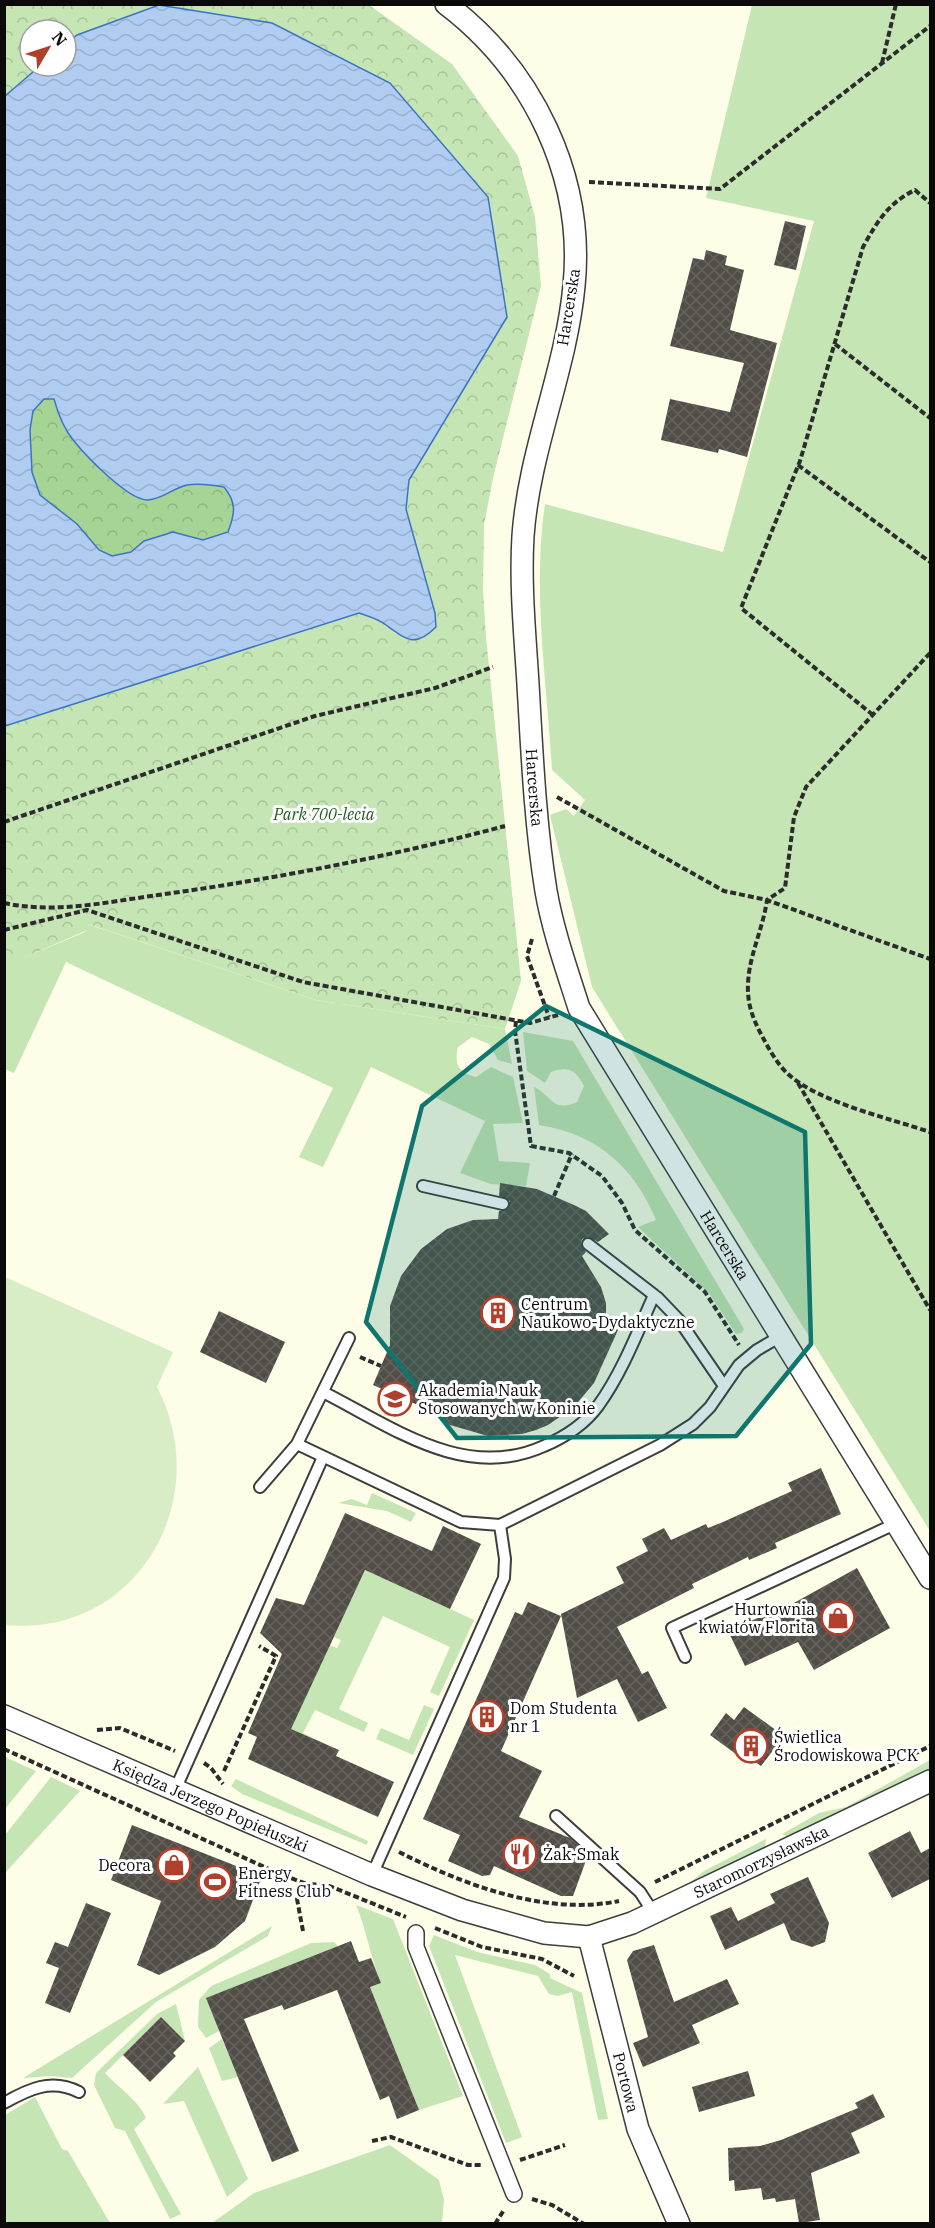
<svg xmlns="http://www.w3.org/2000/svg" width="935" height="2228" font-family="'IBM Plex Serif',serif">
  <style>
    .grass { fill: #c5e5b5 }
    .forest { fill: url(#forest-crowns) }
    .park { fill: url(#park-crowns) }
    .pitch { fill: #d8edc6 }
    .water { fill: url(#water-waves); stroke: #3c74c4; stroke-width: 1.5; fill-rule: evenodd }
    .building { fill: url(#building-cross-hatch) }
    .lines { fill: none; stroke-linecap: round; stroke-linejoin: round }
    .service-casing { stroke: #3d3d3d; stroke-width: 14 }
    .pedestrian-casing { stroke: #3d3d3d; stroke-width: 18 }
    .minor-casing { stroke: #3d3d3d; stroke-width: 24 }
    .path { stroke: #2c2c2c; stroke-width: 4; stroke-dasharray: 6 3; stroke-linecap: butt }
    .service { stroke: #fff; stroke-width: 10 }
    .pedestrian { stroke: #fff; stroke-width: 15 }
    .minor { stroke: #fff; stroke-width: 21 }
    .marked { fill: #0f766e; fill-opacity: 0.2; stroke: #0f766e; stroke-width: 4.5; stroke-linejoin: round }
    .labels { text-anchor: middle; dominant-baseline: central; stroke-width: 6; stroke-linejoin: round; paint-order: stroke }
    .street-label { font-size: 16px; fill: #0a0a0a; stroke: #fff }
    .park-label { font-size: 16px; font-style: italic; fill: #215c20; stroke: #fff }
    .poi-label { font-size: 16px; fill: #0a0a0a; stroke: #fff; text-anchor: start }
  </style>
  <defs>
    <pattern id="forest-crowns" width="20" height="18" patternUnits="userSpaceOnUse" patternTransform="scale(1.5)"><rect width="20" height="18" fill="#a6d495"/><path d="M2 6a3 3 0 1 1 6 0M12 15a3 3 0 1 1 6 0" fill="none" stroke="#8eb57f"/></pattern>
    <pattern id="park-crowns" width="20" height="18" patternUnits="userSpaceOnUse" patternTransform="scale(1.5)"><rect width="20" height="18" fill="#c5e5b5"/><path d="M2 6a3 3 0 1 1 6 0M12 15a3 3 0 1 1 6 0" fill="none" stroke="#a8c39a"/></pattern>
    <pattern id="water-waves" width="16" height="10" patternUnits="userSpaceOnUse" patternTransform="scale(1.5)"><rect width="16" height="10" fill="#b0cdf1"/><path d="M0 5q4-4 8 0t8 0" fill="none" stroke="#96afcd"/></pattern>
    <pattern id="building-cross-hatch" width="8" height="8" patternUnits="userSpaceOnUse" patternTransform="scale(1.5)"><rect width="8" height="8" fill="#524d47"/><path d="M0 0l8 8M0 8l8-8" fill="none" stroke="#66625d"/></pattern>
  </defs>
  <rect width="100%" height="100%" fill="#fefee8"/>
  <!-- grass -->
  <path class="grass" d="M752,5H930V1531L592,987L550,815L566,809L574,816L585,800L552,770C547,683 532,590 545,504L723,552L814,221L706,198Z
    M87,924L316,1000L505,1029L512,1064L498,1060L489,1044L472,1037L458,1047C454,1064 458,1073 476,1077L491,1067L513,1077L523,1123L493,1124L499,1161L530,1163L526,1186L491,1184L460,1173L485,1121L371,1067L323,1167L299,1157L333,1088L66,962L14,1073L5,1069L4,966L85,932Z
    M523,1032L573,1041L744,1329L742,1333L736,1334L709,1293L638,1227L656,1220C634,1167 597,1134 539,1125L534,1087C553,1096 552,1113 577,1102L584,1086C576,1070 568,1066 551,1072L545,1083L527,1071Z
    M372,1493L416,1513L411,1522L387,1511L338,1503L352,1499L367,1505Z
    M365,1570L474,1620L439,1696L430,1692L450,1647L383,1616L339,1709L368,1723L364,1732L315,1710L303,1733L323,1743L319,1751L287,1736L329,1645L337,1648L341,1640L334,1637Z
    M424,1705L434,1709L413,1755L376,1739L381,1728L409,1740Z
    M5,1757L36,1771L5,1809Z
    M930,1760V1769L788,1837L782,1834L819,1813L846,1807Z
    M51,1777L80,1791L5,1873V1835Z
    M236,1779L368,1841L367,1845L242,1794L231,1786Z
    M766,1839L765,1848L688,1884L704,1871Z
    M356,1905L393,1919L463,2096L419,2110L370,1987L381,1983C370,1957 367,1931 356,1905Z
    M272,1926L268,1936L156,2002L72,2078L50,2076L23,2078Z
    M434,1935L477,1952L535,1965L550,1974V1978L582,1993L608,2119L598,2120L572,1992L558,1996L549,1994L538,1976L455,1955L522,2137L506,2143L429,1946Z
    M334,1942L338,1946L219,2031L206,2038L198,2027L199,2000L211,1986L311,1943Z
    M176,2004L185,2041L161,2017L105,2073C118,2087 139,2101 146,2118L134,2129L181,2214L170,2219L125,2131L115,2128L94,2085L96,2073L157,2014Z
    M222,2039L238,2077L222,2081L209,2048Z
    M198,2067L248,2179L227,2197L184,2101L163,2104Z
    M35,2097L62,2149L68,2151L110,2223H5V2115Z
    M390,2145L439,2180L444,2200L442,2223H212L254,2193Z"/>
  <!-- forest -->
  <path class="forest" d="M44,399H54C58,414 63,428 74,441C86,456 129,501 148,500C163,499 173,488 187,485C198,483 213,485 224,487C238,505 236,512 228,532L203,540L173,532L145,541L131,552L112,556L99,550L77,524L40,495L32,472L30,430L33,411Z"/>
  <!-- park -->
  <path class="park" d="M5,5H369L452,64L518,156L535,217L541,286L493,478L484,525L483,591L486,637L521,981L505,1029L316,1000L88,924L85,931L5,966V726L359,613L386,624L396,634L432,600L406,509L409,480L506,317L77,35L66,44V30H30V66H40L5,96Z"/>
  <!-- pitch -->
  <path class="pitch" d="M5,1277L173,1352L157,1387C216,1500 136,1638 5,1625Z"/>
  <!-- water -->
  <path class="water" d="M159,5L272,23L390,83L488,197L507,317L409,480L406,509L435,613L436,627C415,648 407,640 386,625C379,619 368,616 359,613L5,726V96L40,66H66V44L77,35ZM44,399H54C58,414 63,428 74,441C86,456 129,501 148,500C163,499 173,488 187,485C198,483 213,485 224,487C237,503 235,513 228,532L203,540L173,532L144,541L131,552L112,556L99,550L77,524L40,495L32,472L30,430L33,411Z"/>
  <!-- building -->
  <path class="building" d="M785,221L806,226L796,270L774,265Z
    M706,250L727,256L725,265L744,270L730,330L777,343L747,457L719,449L718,453L661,440L670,399L730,412L744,363L670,346L693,258L704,260Z
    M500,1183L537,1189L574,1205L586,1211L609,1234L598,1242L588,1237L582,1239L581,1244L586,1252L582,1256L601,1287L606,1303V1322L618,1330L594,1383L574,1407L548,1425L536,1430L522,1434L488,1436L450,1425L429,1410L373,1385L390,1345V1306L401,1276L421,1249L447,1229L473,1220L498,1219L499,1211L508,1209L510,1201L499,1196Z
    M219,1311L285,1342L266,1383L200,1352Z
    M821,1468L841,1514L775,1543L777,1548L749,1560L748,1557L692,1584L694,1588L617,1627L642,1674L648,1671L667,1708L638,1722L617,1679L577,1698L561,1614L624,1583L616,1567L648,1551L642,1539L664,1528L671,1540L706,1524L708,1528L723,1522L792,1491L788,1483Z
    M345,1513L432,1551L443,1526L481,1544L450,1609L365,1570L291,1729L339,1750L336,1756L394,1782L378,1817L248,1759L257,1737L248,1733L282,1654L260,1633L276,1598L304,1605Z
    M857,1568L890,1628L814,1670L798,1642L745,1666L727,1629L750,1617L751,1621L773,1611L774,1614Z
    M528,1602L561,1616L501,1751L542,1771L519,1817L570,1838L588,1855L573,1896H561L494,1866L490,1875L482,1876L448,1861L460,1835L423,1819L515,1612L522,1615Z
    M744,1707L784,1736L761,1766L747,1756L744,1760L710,1735L726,1713L734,1720Z
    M132,1825L262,1876L245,1921L215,1947L159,1975L137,1965L161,1901L111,1880Z
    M910,1831L921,1853L930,1848V1879L892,1898L868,1853Z
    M808,1877L829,1923L825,1942L812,1947L791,1940L784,1923L725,1950L710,1916L731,1907L738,1921L775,1903L770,1894Z
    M86,1903L111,1913L70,2013L45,2003L59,1968L46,1963L55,1942L68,1947Z
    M351,1941L359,1962L371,1958L381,1983L370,1987L419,2110L397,2119L389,2096L380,2100L337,1990L284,2010L282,2005L244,2019L299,2151L272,2162L206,1998Z
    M654,1945L674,2002L727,1979L739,2004L692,2025L700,2043L643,2067L633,2043L648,2037L627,1960L633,1951Z
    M161,2017L185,2041L173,2053L176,2056L150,2082L123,2055Z
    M748,2071L755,2096L699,2112L692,2087Z
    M873,2094L885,2117L851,2133L860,2153L811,2173L820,2220L799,2223L795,2199L776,2202L775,2198L763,2200L761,2188L735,2191L734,2180L729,2181L728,2148L760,2146L781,2140L858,2108L855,2103Z"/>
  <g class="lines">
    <defs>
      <path id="service" d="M423,1186L503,1204
        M588,1244L658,1298L679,1320L724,1386
        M323,1392C392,1427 465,1482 544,1446C565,1437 584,1425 598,1406C622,1373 638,1331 654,1295
        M297,1444L461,1522L500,1525L660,1445L693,1424L710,1407L739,1365L757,1350L781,1336
        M260,1487L297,1444L349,1338
        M685,1657L672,1628L897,1523
        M175,1790L323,1457
        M556,1816L640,1892L653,1912
        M372,1875L504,1578L505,1559L500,1525
        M4,2103C29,2089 51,2078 79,2092"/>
      <path id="pedestrian" d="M416,1933V1947L514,2194"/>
      <g id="minor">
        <path id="s1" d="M446,4C533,70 585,177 574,286C566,371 529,450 523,536C520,585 525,635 528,684C532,753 535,823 546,891C553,931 567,970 579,1008L930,1578"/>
        <path id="s2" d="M4,1716L372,1875L462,1910L544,1933L589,1937L632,1923L930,1781"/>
        <path id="s3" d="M589,1937L638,2129L679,2224"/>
      </g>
    </defs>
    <!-- service casing -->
    <use href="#service" class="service-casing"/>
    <!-- pedestrian casing -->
    <use href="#pedestrian" class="pedestrian-casing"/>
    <!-- minor casing -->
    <use href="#minor" class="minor-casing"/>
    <!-- path -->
    <path class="path" d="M882,63L896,4
      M589,182L720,189L930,26
      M835,344L930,418
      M798,465L930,562
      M930,653L806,787L794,817L785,888L767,900C763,929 749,955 748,984C747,1004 753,1019 762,1036C769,1049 777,1064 788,1074C820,1103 889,1118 930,1132
      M873,715L741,608L800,461L863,247C877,222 888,203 915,190L930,203
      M557,797L724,891L767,900L930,959
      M4,822L315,716L435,688L493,667
      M4,903C55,914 107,902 158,895C275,879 392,856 505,826
      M4,930L87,910L303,982L530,1023L558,1015
      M532,939L527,956L549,1017
      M516,1021L515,1031L531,1146L569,1153L602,1176L622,1203L635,1230L705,1292L739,1345
      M798,1083L930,1310
      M554,1196L572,1154
      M360,1357L381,1366
      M97,1730L120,1728L175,1751
      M4,1749L280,1874L307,1884
      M204,1763L211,1768L223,1784
      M224,1771L276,1656L259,1646
      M399,1852C464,1885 546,1916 619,1901
      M655,1882L930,1746
      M435,1928L482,1947L542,1959L574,1976
      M303,1931L297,1899L307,1884L327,1885L406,1917
      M372,2141L391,2137L468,2165H483
      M520,2160L565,2145
      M532,2199L552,2205L584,2224
      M495,2224L504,2210"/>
    <!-- service -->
    <use href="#service" class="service"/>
    <!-- pedestrian -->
    <use href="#pedestrian" class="pedestrian"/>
    <!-- minor -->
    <use href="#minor" class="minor"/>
  </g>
  <!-- marked area -->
  <path class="marked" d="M546,1006L805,1132L811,1344L736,1436L457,1438L366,1322L422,1106Z"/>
  <!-- icons -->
  <defs>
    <symbol id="building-ring" viewBox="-11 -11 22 22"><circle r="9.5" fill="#fff" stroke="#b03f2c" stroke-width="1.5"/><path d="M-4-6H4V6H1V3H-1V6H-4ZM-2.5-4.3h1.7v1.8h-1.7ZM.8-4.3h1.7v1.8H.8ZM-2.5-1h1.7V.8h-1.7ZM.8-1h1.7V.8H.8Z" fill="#b03f2c"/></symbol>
    <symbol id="university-ring" viewBox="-11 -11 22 22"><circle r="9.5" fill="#fff" stroke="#b03f2c" stroke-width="1.5"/><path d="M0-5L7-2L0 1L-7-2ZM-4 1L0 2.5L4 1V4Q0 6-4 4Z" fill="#b03f2c"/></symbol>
    <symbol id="shop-ring" viewBox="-11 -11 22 22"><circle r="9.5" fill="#fff" stroke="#b03f2c" stroke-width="1.5"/><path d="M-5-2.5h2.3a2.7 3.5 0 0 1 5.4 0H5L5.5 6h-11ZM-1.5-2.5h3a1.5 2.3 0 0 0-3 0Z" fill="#b03f2c"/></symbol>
    <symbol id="restaurant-ring" viewBox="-11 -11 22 22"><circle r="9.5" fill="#fff" stroke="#b03f2c" stroke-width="1.5"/><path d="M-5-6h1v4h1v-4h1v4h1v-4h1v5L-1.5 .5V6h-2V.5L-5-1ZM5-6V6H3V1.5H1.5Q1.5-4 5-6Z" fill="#b03f2c"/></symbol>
    <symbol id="stadium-ring" viewBox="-11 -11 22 22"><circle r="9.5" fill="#fff" stroke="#b03f2c" stroke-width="1.5"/><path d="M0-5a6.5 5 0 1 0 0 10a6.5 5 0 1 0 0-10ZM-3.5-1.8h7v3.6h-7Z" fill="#b03f2c"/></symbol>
  </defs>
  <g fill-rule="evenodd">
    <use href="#building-ring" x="479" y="1294" width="38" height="38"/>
    <use href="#university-ring" x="376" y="1380" width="38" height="38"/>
    <use href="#shop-ring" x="819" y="1599" width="38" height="38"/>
    <use href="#building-ring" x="468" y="1698" width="38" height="38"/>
    <use href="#building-ring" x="732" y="1727" width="38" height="38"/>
    <use href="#restaurant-ring" x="501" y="1835" width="38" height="38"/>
    <use href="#shop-ring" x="155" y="1846" width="38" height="38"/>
    <use href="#stadium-ring" x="196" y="1863" width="38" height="38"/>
  </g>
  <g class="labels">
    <!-- street labels -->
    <g class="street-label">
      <text transform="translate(568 307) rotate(-81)">Harcerska</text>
      <text stroke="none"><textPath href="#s1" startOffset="831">Harcerska</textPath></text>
      <text stroke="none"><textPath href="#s1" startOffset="1335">Harcerska</textPath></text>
      <text stroke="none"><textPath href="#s2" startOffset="225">Księdza Jerzego Popiełuszki</textPath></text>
      <text stroke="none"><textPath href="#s2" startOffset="816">Staromorzysławska</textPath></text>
      <text stroke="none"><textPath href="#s3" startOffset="150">Portowa</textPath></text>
    </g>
    <!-- park labels -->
    <g class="park-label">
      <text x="324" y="814">Park 700-lecia</text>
    </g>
    <!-- poi labels -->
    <g class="poi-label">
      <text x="521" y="1304">Centrum<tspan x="521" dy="18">Naukowo-Dydaktyczne</tspan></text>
      <text x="418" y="1390">Akademia Nauk<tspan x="418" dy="18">Stosowanych w Koninie</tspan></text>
      <text x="815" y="1609" text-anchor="end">Hurtownia<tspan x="815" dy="18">kwiatów Florita</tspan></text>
      <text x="510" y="1708">Dom Studenta<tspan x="510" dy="18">nr 1</tspan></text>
      <text x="774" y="1737">Świetlica<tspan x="774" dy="18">Środowiskowa PCK</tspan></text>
      <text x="543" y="1854">Żak-Smak</text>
      <text x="151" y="1865" text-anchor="end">Decora</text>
      <text x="238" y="1873">Energy<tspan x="238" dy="18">Fitness Club</tspan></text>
    </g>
  </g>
  <!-- border -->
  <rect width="935" height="2228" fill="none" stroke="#0a0a0a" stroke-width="12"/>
  <!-- north arrow -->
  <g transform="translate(48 48) rotate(51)"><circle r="28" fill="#ffffff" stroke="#9d9d9d" stroke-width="1.5"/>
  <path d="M0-4.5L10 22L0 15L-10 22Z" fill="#b03f2c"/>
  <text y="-9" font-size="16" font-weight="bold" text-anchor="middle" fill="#0a0a0a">N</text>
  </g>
</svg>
